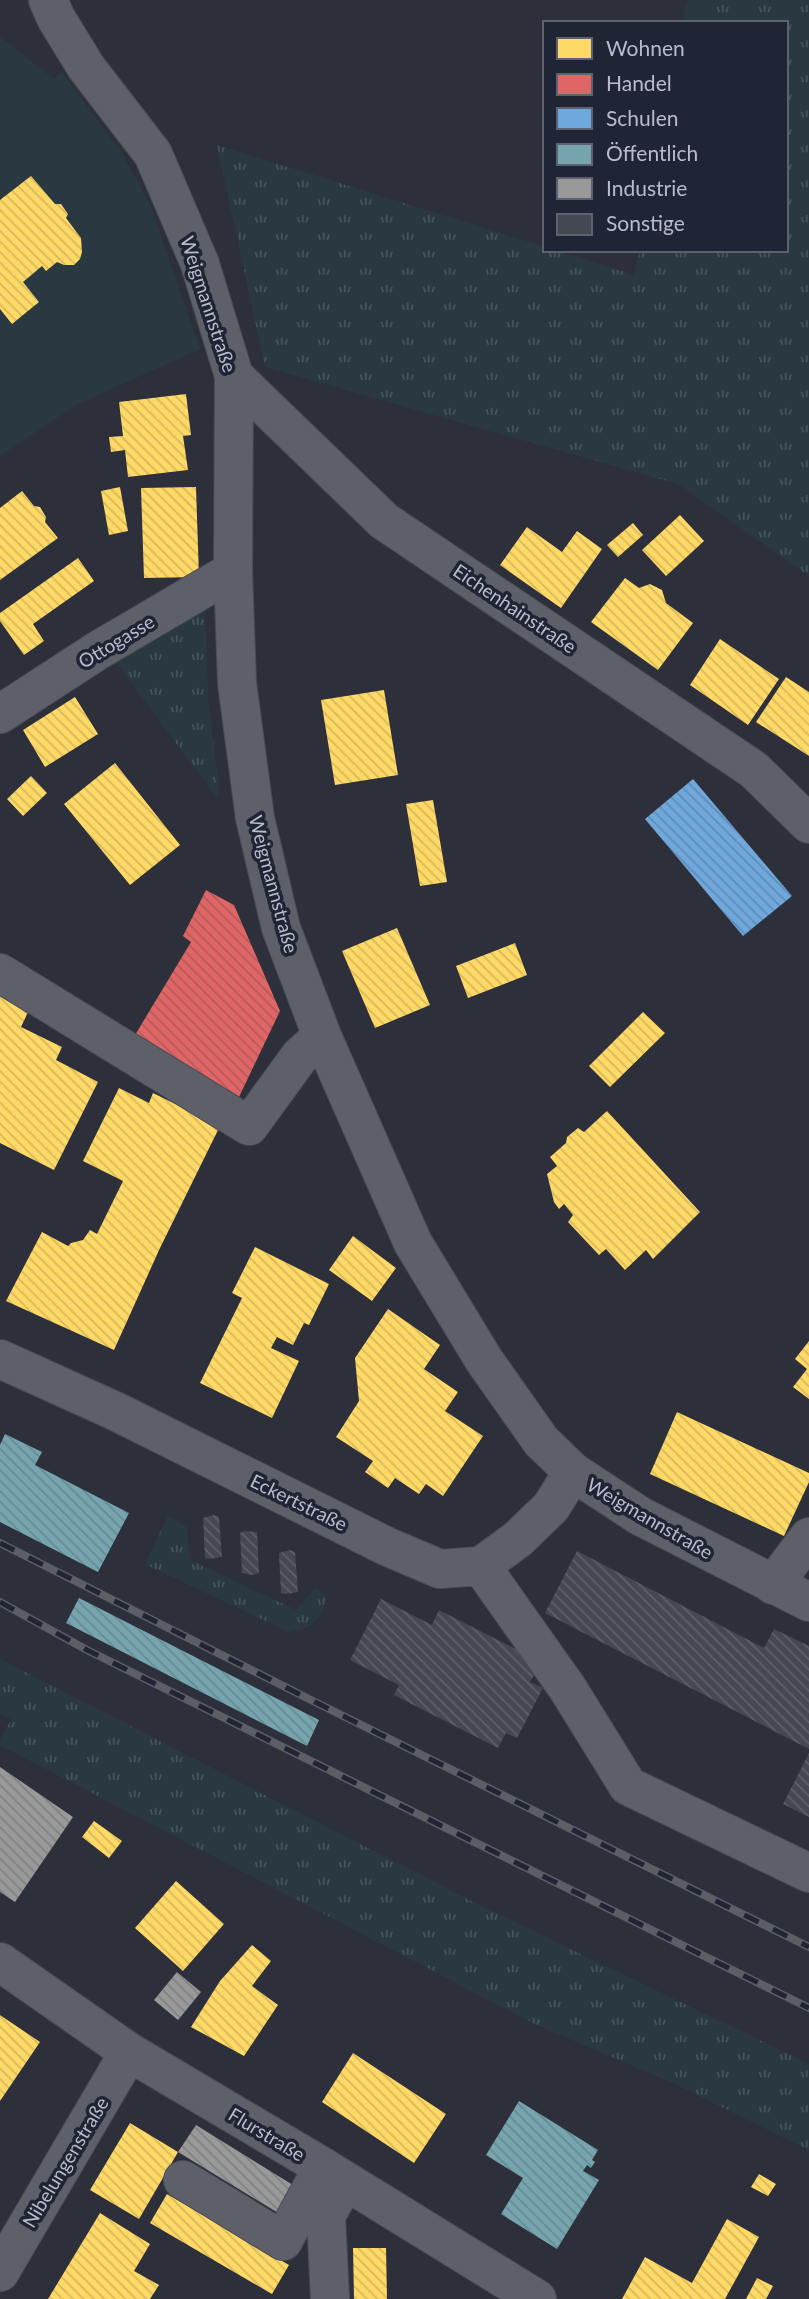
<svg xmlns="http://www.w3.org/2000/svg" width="809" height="2299" font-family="Lato,sans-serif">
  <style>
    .grass { fill: url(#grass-tufts) }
    .garden { fill: #2a3941 }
    .homes { fill: url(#homes-back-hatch) }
    .shops { fill: url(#shops-back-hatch) }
    .schools { fill: url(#schools-back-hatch) }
    .public { fill: url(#public-back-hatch) }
    .industry { fill: url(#industry-back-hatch) }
    .building { fill: url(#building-back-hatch) }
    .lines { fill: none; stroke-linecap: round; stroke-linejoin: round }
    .minor-casing { stroke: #494c54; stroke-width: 40 }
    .minor { stroke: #5d6069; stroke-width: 38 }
    .rail-casing { stroke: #5c5e66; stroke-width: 8 }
    .rail { stroke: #202536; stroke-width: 5; stroke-dasharray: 16; stroke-linecap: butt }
    .labels { text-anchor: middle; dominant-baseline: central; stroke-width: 7; stroke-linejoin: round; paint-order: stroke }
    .street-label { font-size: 19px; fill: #b8bccb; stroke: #202536 }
  </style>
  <defs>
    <pattern id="grass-tufts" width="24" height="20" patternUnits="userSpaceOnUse" patternTransform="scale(1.75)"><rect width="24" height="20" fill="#2a3941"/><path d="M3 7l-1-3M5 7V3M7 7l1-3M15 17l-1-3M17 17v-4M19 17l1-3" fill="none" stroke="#47545b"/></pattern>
    <pattern id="homes-back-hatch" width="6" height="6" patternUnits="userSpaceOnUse" patternTransform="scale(1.75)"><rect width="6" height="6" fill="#ffd966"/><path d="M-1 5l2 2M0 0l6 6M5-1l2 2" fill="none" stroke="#d7b95e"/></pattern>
    <pattern id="shops-back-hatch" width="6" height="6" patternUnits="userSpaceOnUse" patternTransform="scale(1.75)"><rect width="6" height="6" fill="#e06666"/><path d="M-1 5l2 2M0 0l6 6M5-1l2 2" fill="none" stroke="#b65a5c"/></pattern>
    <pattern id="schools-back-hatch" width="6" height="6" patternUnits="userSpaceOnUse" patternTransform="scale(1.75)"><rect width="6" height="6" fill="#6fa8dc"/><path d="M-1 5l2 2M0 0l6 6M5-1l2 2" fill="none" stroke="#618cb4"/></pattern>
    <pattern id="public-back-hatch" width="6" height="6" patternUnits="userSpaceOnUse" patternTransform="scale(1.75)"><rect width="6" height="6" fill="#76a5af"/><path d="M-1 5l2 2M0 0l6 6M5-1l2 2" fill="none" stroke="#668a92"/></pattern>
    <pattern id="industry-back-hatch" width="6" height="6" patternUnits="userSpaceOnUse" patternTransform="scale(1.75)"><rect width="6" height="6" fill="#999"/><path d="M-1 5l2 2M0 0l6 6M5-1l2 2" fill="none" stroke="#808182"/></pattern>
    <pattern id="building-back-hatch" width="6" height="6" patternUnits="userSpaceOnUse" patternTransform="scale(1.75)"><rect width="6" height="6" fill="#454851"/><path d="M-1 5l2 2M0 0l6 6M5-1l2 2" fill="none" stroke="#5e6069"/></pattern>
  </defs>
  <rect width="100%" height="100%" fill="#2d303b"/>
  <!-- grass -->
  <path class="grass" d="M688,0H809V576L678,484L265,367L217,145L545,247V250H554L634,275L640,250H786V23H683Z
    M205,604L208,700L219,788L217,798L114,660Z
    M168,1516L187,1527L190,1560L296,1610L315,1588L327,1596C319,1622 316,1627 289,1632L145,1564Z
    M0,1659L475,1903L809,2064V2150L673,2083L535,2024L0,1745V1740L12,1718L0,1714Z"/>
  <!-- garden -->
  <path class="garden" d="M0,37L54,79L62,72L124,157L150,205L200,349L78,404L0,456Z"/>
  <!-- homes -->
  <path class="homes" d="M31,176L55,204H61L68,214L66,218L81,238L82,252L80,259L74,265H64L57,262L46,271L42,266L23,282L39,302L12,324L0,309V200Z
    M186,394L191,435L183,436L188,470L128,477L125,450L111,452L109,437L123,436L119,402Z
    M120,487L128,531L109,535L101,491Z
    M196,487L199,577L144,578L141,488Z
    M22,491L34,506L40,507L46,517L45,522L58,538L0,580V508Z
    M680,515L704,541L666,576L642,550Z
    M633,523L643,535L618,557L607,545Z
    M527,527L562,552L577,531L602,549L561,608L500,565Z
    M78,558L94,581L33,624L44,641L24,655L0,621V613Z
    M625,578L639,588L650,584L662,590L666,603L693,623L658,670L591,622Z
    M720,639L779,679L748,725L690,685Z
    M786,677L809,692V756L756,722Z
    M384,690L398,775L335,785L321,700Z
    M75,697L98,734L45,767L23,730Z
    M115,763L180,845L130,885L64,804Z
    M31,776L47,793L23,816L7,799Z
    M433,800L447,882L420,886L406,804Z
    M397,928L430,1005L375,1028L342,951Z
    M515,943L527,975L468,998L456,966Z
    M0,988L29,1010L21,1027L62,1047L56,1060L98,1082L54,1170L0,1143Z
    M643,1012L665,1033L610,1087L589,1066Z
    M119,1088L149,1103L153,1093L220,1126L160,1248L114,1350L6,1301L42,1232L68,1246L71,1243L83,1240L90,1230L97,1234L123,1181L83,1161Z
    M607,1111L700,1212L653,1259L646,1250L625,1270L606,1249L599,1255L568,1222L573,1215L564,1204L559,1209L554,1202L547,1174L557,1166L550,1157L566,1143L567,1137L578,1128L584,1132Z
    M353,1236L396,1268L372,1301L329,1270Z
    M255,1247L329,1284L309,1325L304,1323L293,1345L277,1337L271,1348L299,1361L272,1418L200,1383L242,1298L232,1293Z
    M388,1309L440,1345L424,1369L458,1392L445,1411L483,1436L443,1496L426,1484L419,1494L395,1478L388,1488L365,1472L373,1461L336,1437L359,1401L355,1358Z
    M809,1341V1399L793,1387L807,1369L795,1359Z
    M677,1412L809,1473V1482L784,1536L650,1474Z
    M94,1821L122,1841L109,1858L82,1837Z
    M176,1881L224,1924L183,1971L135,1928Z
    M252,1945L271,1961L252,1986L278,2005L244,2056L191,2027L220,1981Z
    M0,2015L40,2042L0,2101Z
    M353,2053L446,2114L414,2163L322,2102Z
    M130,2123L178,2152L139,2219L90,2190Z
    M759,2174L776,2184L768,2196L751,2187Z
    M167,2194L289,2265L272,2294L150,2223Z
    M100,2213L150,2244L134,2271L159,2285L150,2299H48Z
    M727,2219L759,2237L725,2299H622L645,2257L692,2283Z
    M353,2248H386L387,2299H354Z
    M757,2278L773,2286L766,2299H746Z"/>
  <!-- shops -->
  <path class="shops" d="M206,890L234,905L280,1011L239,1097L132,1040L191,942L183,936Z"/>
  <!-- schools -->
  <path class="schools" d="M693,779L792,896L743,936L645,819Z"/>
  <!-- public -->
  <path class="public" d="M5,1434L42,1452L35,1465L129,1513L98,1572L0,1522V1445Z
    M79,1598L319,1720L307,1746L66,1623Z
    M519,2101L598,2150L592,2160L595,2162L591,2168L587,2165L583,2171L599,2180L557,2249L501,2214L523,2178L486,2155Z"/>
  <!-- industry -->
  <path class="industry" d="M0,1767L73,1817L15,1902L0,1892Z
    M177,1972L201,1992L178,2020L154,2000Z
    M196,2125L301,2190L285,2217L178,2152Z"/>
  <!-- building -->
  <path class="building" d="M214,1515L219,1517L222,1557L210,1559L205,1558L203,1518Z
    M245,1531L257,1532L259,1573L253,1575L242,1573L240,1533Z
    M290,1550L295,1552L298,1592L286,1594L281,1593L279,1553Z
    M577,1551L764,1648L774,1629L809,1646V1749L545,1613Z
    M381,1599L432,1625L439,1610L541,1662L530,1682L543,1688L517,1738L506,1733L498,1748L394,1695L399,1685L350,1660Z
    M809,1753V1817L783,1804Z"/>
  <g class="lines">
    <defs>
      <path id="minor" d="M48,0L56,18L86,67L153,154L200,264L234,376L233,571L237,683L255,818L281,928L322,1036L413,1243L484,1360L541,1441L573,1472L640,1516L809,1602
        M234,376L384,521L754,770L809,824
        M0,714L97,651L233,571
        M0,973L249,1126L300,1056L322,1036
        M0,1359L115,1411L388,1547L440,1569L481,1566L518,1539L551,1507L573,1472
        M481,1566L568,1689L628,1786L809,1873
        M773,1585L809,1537
        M0,1962L129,2052L323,2167L537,2299
        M183,2180L283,2241L323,2167
        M0,2272L129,2052
        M330,2299L326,2216L345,2181"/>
    </defs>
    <!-- minor casing -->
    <use href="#minor" class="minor-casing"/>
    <!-- minor -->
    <use href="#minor" class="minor"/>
    <defs>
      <path id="rail" d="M0,1543L311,1700L809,1947
        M0,1602L87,1650L809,2008"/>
    </defs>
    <!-- rail casing -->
    <use href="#rail" class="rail-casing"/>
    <!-- rail -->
    <use href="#rail" class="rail"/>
  </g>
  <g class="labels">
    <!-- street labels -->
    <g class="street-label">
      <text transform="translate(209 304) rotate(72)">Weigmannstraße</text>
      <text transform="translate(515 608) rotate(34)">Eichenhainstraße</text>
      <text transform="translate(116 641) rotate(-31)">Ottogasse</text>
      <text transform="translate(274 884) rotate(75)">Weigmannstraße</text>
      <text transform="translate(299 1502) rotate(26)">Eckertstraße</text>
      <text transform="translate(650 1518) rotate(30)">Weigmannstraße</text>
      <text transform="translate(267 2134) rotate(31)">Flurstraße</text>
      <text transform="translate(65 2162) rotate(-59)">Nibelungenstraße</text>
    </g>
  </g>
  <!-- legend -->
  <rect x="543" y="21" width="245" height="231" fill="#202536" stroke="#5d6172" stroke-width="2"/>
  <rect x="557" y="38" width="35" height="21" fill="#ffd966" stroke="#5d6172" stroke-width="2"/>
  <text x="606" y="56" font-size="21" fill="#b8bccb">Wohnen</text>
  <rect x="557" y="74" width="35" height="21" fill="#e06666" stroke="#5d6172" stroke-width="2"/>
  <text x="606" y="91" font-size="21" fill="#b8bccb">Handel</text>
  <rect x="557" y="108" width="35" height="21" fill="#6fa8dc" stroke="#5d6172" stroke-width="2"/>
  <text x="606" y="126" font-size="21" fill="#b8bccb">Schulen</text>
  <rect x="557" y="144" width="35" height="21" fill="#76a5af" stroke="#5d6172" stroke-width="2"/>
  <text x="606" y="161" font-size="21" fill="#b8bccb">Öffentlich</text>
  <rect x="557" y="178" width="35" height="21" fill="#999999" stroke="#5d6172" stroke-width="2"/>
  <text x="606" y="196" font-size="21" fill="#b8bccb">Industrie</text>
  <rect x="557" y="214" width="35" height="21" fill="#454851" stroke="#5d6172" stroke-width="2"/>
  <text x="606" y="231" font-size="21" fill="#b8bccb">Sonstige</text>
</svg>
